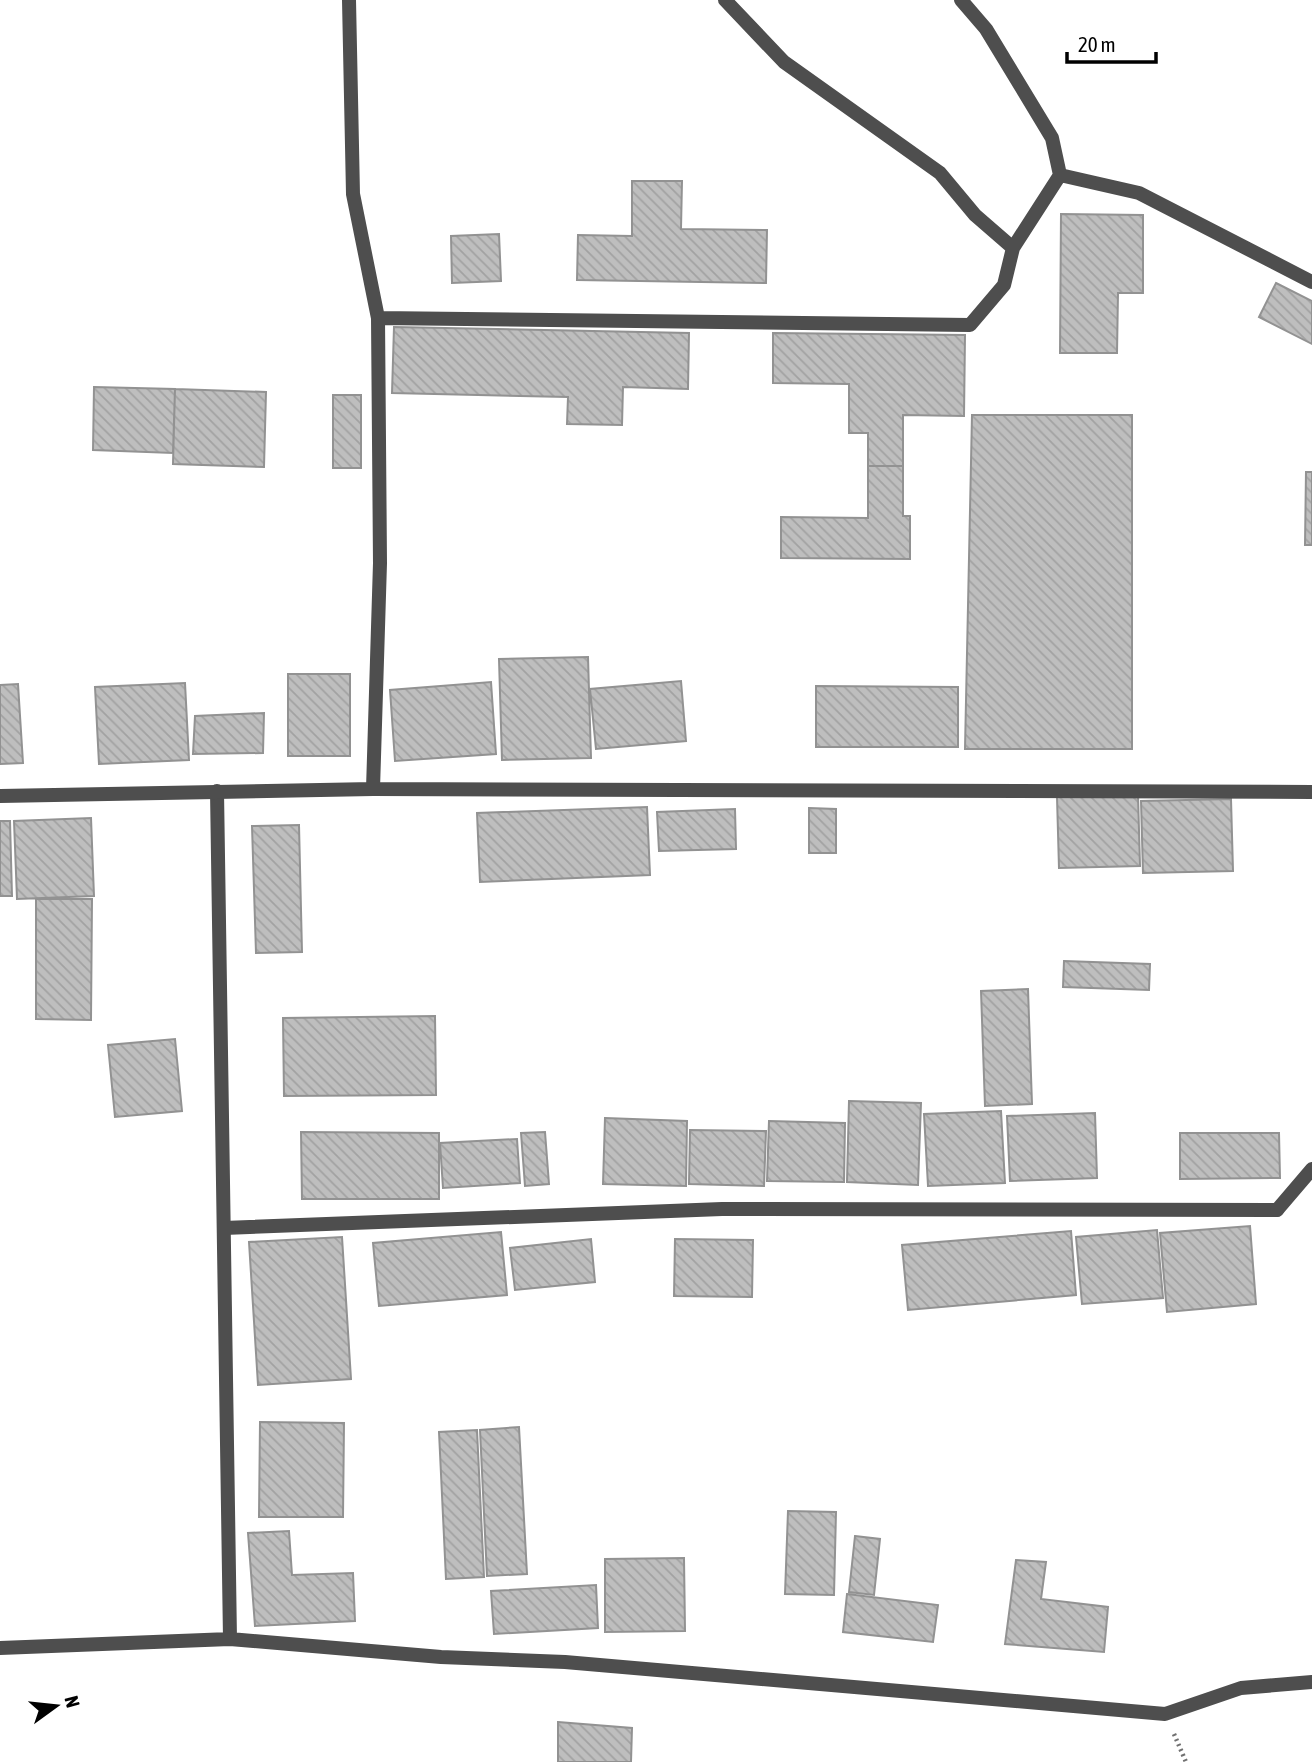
<svg xmlns="http://www.w3.org/2000/svg" width="1312" height="1762" font-family="'Asap Condensed',sans-serif">
  <style>
    .building { fill: url(#building-back-hatch); stroke: #929292; stroke-width: 2 }
    .lines { fill: none; stroke-linecap: round; stroke-linejoin: round }
    .path { stroke: #707070; stroke-width: 4.5; stroke-dasharray: 2 3.5; stroke-linecap: butt }
    .lane { stroke: #4e4e4e; stroke-width: 14 }
    .street { stroke: #4e4e4e; stroke-width: 14 }
  </style>
  <defs>
    <pattern id="building-back-hatch" width="6" height="6" patternUnits="userSpaceOnUse" patternTransform="scale(1.75)"><rect width="6" height="6" fill="#bebebe"/><path d="M-1 5l2 2M0 0l6 6M5-1l2 2" fill="none" stroke="#a2a2a2"/></pattern>
  </defs>
  <rect width="100%" height="100%" fill="#fff"/>
  <!-- building -->
  <path class="building" d="M632,181H682L681,229L767,230L766,283L577,280L578,235L632,236Z
    M1061,214L1143,215V293H1118L1117,353H1060Z
    M499,234L501,281L452,283L451,236Z
    M1276,283L1312,301V344L1259,317Z
    M394,327L689,333L688,389L623,387L622,425L567,424L568,397L392,393Z
    M773,333L965,335L964,416L903,415V466H868V433H849V384L773,383Z
    M94,387L175,389L173,453L93,450Z
    M175,389L266,392L264,467L173,464Z
    M333,395H361V468H333Z
    M972,415H1132V749H965Z
    M868,466H903V516H910V559L781,558V517L868,518Z
    M1306,472H1312V545H1305Z
    M588,657L591,758L502,760L499,659Z
    M288,674H350V756H288Z
    M681,681L686,741L596,749L590,689Z
    M491,682L496,754L395,761L390,690Z
    M185,683L189,760L99,764L95,687Z
    M18,684L23,763L0,764V685Z
    M816,686L958,687V747H816Z
    M264,713L263,753L193,754L195,716Z
    M1138,795L1140,866L1059,868L1057,797Z
    M1231,799L1233,871L1143,873L1141,801Z
    M647,807L650,875L480,882L477,813Z
    M809,808L836,809V853H809Z
    M735,809L736,849L659,851L657,812Z
    M91,818L94,896L17,899L14,821Z
    M0,821H10L12,896H0Z
    M299,825L302,952L256,953L252,826Z
    M36,899H92L91,1020L36,1019Z
    M1064,961L1150,964L1149,990L1063,987Z
    M1028,989L1032,1104L985,1106L981,991Z
    M435,1016L436,1095L284,1096L283,1018Z
    M175,1039L182,1111L115,1117L108,1045Z
    M849,1101L921,1103L918,1185L847,1182Z
    M1001,1111L1005,1183L928,1186L924,1114Z
    M1095,1113L1097,1178L1010,1181L1007,1116Z
    M605,1118L687,1121L686,1186L603,1184Z
    M769,1121L845,1123L844,1182L767,1181Z
    M690,1130L766,1131L764,1186L689,1184Z
    M301,1132L439,1133V1199H302Z
    M545,1132L549,1184L525,1186L521,1133Z
    M1180,1133H1279L1280,1178L1180,1179Z
    M517,1139L520,1183L443,1188L440,1143Z
    M1250,1226L1256,1304L1167,1312L1160,1233Z
    M1157,1230L1163,1298L1082,1304L1076,1237Z
    M1071,1231L1076,1295L908,1310L902,1245Z
    M501,1232L507,1295L379,1306L373,1243Z
    M342,1237L351,1379L258,1385L249,1242Z
    M591,1239L595,1282L515,1290L510,1248Z
    M675,1239L753,1240L752,1297L674,1296Z
    M260,1422L344,1423L343,1517H259Z
    M519,1427L527,1574L487,1576L480,1430Z
    M477,1430L484,1577L446,1579L439,1432Z
    M788,1511L836,1512L834,1595L785,1594Z
    M289,1531L292,1575L353,1573L355,1621L255,1626L248,1533Z
    M855,1536L880,1539L874,1595L849,1592Z
    M684,1558L685,1631L605,1632V1559Z
    M1016,1560L1046,1562L1041,1599L1108,1607L1104,1652L1005,1644Z
    M596,1585L598,1628L494,1634L491,1591Z
    M847,1594L938,1605L933,1642L843,1632Z
    M558,1722L632,1728L631,1762H558Z"/>
  <g class="lines">
    <!-- path -->
    <path class="path" d="M1174,1734L1186,1762"/>
    <!-- lane -->
    <path class="lane" d="M217,791L230,1639
      M224,1228L722,1209L1277,1210
      M0,1648L230,1639L441,1657L565,1662L1165,1714L1241,1688L1312,1682"/>
    <!-- street -->
    <path class="street" d="M349,0L353,194L378,318L380,563L373,789
      M725,0L784,62L940,173L975,215L1013,248
      M961,0L986,29L1052,138L1060,175
      M378,318L970,325L1004,285L1013,248L1060,175L1139,193L1312,282
      M0,796L373,789L1312,792
      M1277,1210L1312,1169"/>
  </g>
  <!-- north arrow -->
  <g transform="translate(56 1706) rotate(75)" stroke="#ffffff" stroke-width="5" paint-order="stroke">
  <path d="M0-5L12 26L0 18L-12 26Z" fill="#000000"/>
  <text y="-10" font-size="19" font-weight="bold" text-anchor="middle" fill="#000000">N</text>
  </g>
  <!-- scale -->
  <path d="M1067 52v10h89v-10" fill="none" stroke="#000000" stroke-width="3.5"/>
  <text x="1078" y="52" font-size="21" fill="#000000" stroke="#ffffff" stroke-width="5" paint-order="stroke">20 m</text>
</svg>
